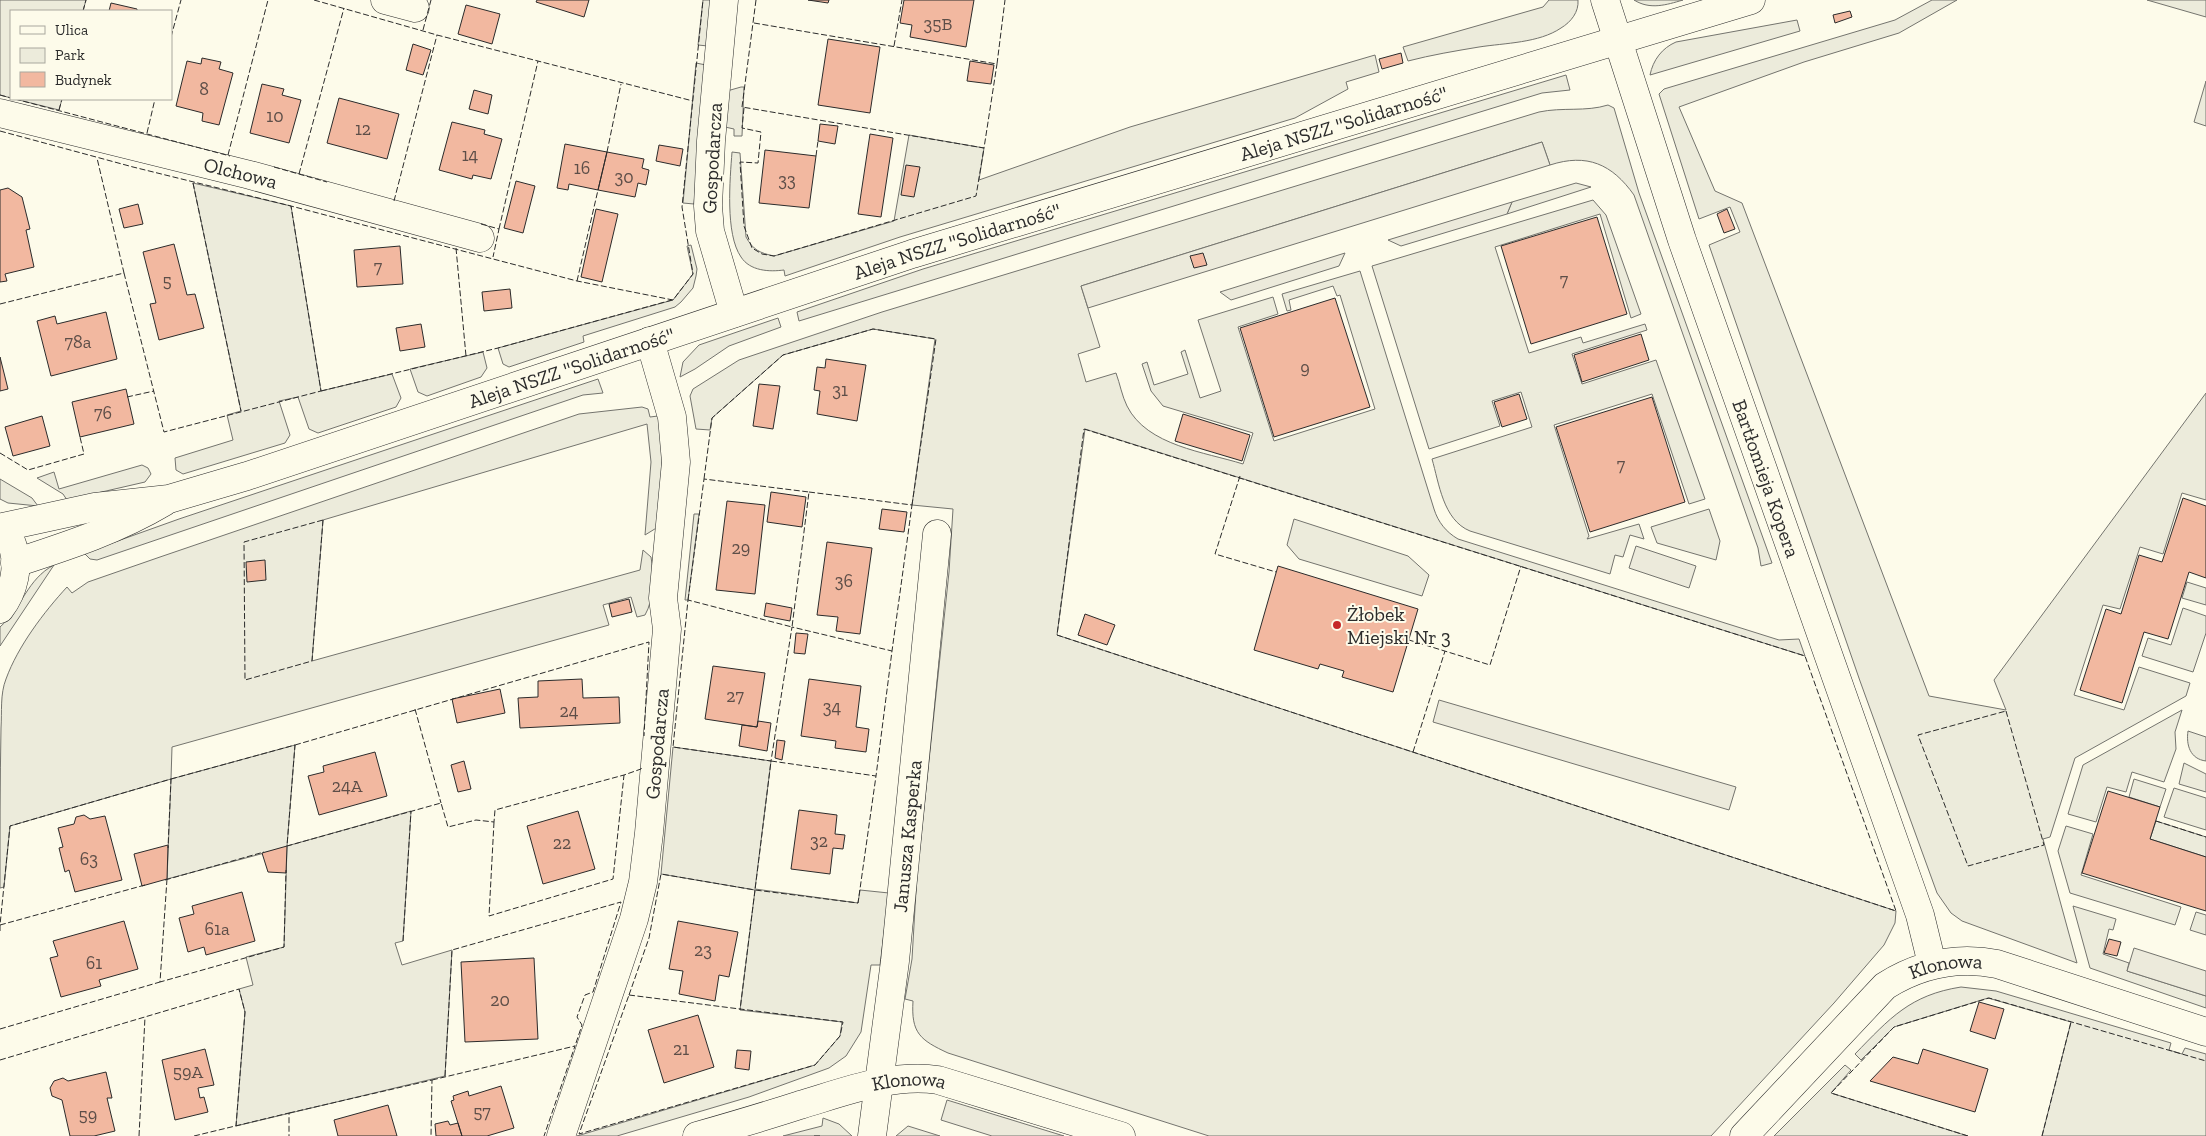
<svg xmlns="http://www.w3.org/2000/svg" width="2206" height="1136" font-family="'Zilla Slab',serif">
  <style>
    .green { fill: #ecebdb; stroke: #74746e }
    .parking { fill: #eceadb; stroke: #74746e }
    .building { fill: #f2b8a0; stroke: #2b2b2b }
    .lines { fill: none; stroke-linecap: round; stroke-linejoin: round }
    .minor-casing { stroke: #2b2b2b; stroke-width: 29 }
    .minor { stroke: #fdfbea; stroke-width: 28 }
    .fence { stroke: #2b2b2b; stroke-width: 1; stroke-dasharray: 6 2.5; stroke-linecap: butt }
    .poi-dot { fill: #c62828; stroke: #fdfbea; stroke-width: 2 }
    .labels { text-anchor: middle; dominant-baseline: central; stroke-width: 4; stroke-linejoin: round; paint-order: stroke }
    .number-label { font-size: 18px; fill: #5d4e48 }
    .street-label { font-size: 20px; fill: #2b2b2b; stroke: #fdfbea }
    .poi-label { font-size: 20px; fill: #2b2b2b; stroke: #fdfbea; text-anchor: start }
  </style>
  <rect width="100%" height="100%" fill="#fdfbea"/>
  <!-- green -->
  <path class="green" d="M0,0H86L83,11H11V98L0,95Z
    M703,0H713L708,46L698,45Z
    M1549,0H1578C1579,12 1571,22 1561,28C1539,43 1505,43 1479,47C1455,51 1431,55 1408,61L1403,47L1543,7Z
    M1634,0H1683C1666,5 1650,10 1634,0Z
    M1932,0H1957L1899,33L1804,62L1679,107L1715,191L1742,203L1929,696L2006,710L1994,680L2206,393V500L2182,493L2163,554L2140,547L2120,609L2103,605L2074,695L2124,710L2139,667L2190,683L2186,696L2075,758L2050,837L2043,839L2077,963L1962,921L1951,913L1937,893L1860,681L1709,245L1740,232L1730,207L1699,219L1659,94L1664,89L1895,20Z
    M2147,0H2206V17Z
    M1797,20L1800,31L1650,75C1653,60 1662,48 1676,42Z
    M1375,55L1379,72L1346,82L1348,89L1295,118L900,237L785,276L784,270C769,272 750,271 741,257C725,234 730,179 732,152L740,153L746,237C753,250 760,253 774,256L894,221L909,135L984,148L979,180L1130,127Z
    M696,63L706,65L694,204L683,203Z
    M1566,75L1570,90L1542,93L799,321L797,312L923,269Z
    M2206,81V126L2194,122Z
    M741,87H744L742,136H734V129L725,127L727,91Z
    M15,99H62L59,110Z
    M1608,105L1614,108L1639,193L1772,563L1761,566L1758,548L1634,195C1612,164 1587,153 1550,165L1542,142L1081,286L1100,347L1078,354L1086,382L1116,373C1120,384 1122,396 1127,406C1147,446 1205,452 1243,464L1253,433L1163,406L1151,391L1142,364L1147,362L1154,385L1188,374L1181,352L1185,350L1200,398L1221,391L1198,320L1273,297L1278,314L1238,327L1274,441L1375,409L1340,295L1337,296L1333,286L1289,300L1291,310L1287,311L1282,294L1360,271L1434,509C1438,522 1446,532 1458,539L1779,640L1799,639L1805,656L1085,429L1057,635L1896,911L1895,923L1884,945L1834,1003L1711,1136H1209L948,1053C920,1040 911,1033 913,1001L905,999L912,959L917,874L949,572L953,509L912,505L935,339L873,329L783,355L712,418L710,430L696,429L690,396L693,389L739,360L882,312L1539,112C1562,107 1586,112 1608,105Z
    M193,183L291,206L321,391L392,374L401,398L396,407L318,433L309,429L298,397L279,401L290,435L285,443L183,474L176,470L175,458L233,440L227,415L241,411Z
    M1576,183L1591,187L1507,214L1512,202Z
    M1593,200L1606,215L1641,314L1631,318L1600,214L1495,247L1529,353L1581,337L1583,343L1645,324L1647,330L1572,354L1582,384L1656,360L1705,499L1689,504L1652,394L1554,425L1589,536L1587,539L1639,524L1644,539L1630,535L1623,557L1615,555L1610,574L1470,531C1443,520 1439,483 1432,459L1532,427L1521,392L1492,401L1500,426L1429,449L1372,266Z
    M691,245L697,269L696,276L693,288L681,302L675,307L583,336L584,342L509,367L503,364L498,348L673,300L693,274L687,246Z
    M778,318L781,327L729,346L695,369L680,377L683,362L699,345Z
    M483,352L487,368L481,377L427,396L418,392L410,369Z
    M598,379L603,393L583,395L97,560L90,559L84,553L179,519Z
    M642,407L648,409L650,417L658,416L663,450L658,527L645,535L651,462L647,424L323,520L312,661L640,570L643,550L651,557C654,574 654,600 645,615L637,617L631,597L603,605L609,625L172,747L171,779L295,745L287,846L411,811L403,941L395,943L402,965L452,950L445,1076L236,1126L245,1012L239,989L253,985L246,957L284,947L287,847L167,879L171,779L10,826L4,887L0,888C0,835 0,781 1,728C2,712 0,694 6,679C18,646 44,612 67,587L72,593L88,582L160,557L579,414Z
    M142,465L148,468L151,474L145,482L67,500L63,494L37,478L54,472L59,489Z
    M0,479L32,498L38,506L8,503L0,499Z
    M1709,509L1720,541L1716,560L1657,543L1651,527Z
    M694,514H699L688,600H685Z
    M1294,519L1408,556L1429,575L1422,596L1299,559L1287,545Z
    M54,565L0,646V627C22,608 27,579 54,565Z
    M2187,582L2206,588V605L2182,598Z
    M2183,608L2206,616V633L2193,672L2142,656L2148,638L2171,645Z
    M2182,710L2175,732L2176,749L2164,782L2132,772L2126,792L2107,787L2096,822L2068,814L2083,765Z
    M2188,731L2206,737V761C2190,759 2186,745 2188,731Z
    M673,747L771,761L755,889L858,903L860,890L889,893L880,965H871L861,1032L846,1056L829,1068L749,1097L617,1136H577L815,1065L840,1036L842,1022L740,1010L755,890L661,874Z
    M2184,763L2206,774V792L2179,784Z
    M2134,779L2166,789L2160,807L2129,797Z
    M2174,788L2206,798V830L2164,817Z
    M2156,821L2206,837V857L2150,839Z
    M2066,826L2093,834L2081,875L2181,907L2175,925L2070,893L2058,851Z
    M2073,906L2116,919L2113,930L2109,929L2103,954L2129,963L2127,971L2206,996V1008L2090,968Z
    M2196,912L2206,915V935L2190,930Z
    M1961,987L1996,991L2171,1043L2169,1050L2182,1054L2185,1048L2206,1054V1136H2042L2071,1022L1988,998L1894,1027L1861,1060L1855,1054C1890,1018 1910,995 1961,987Z
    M1845,1065L1851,1070L1831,1093L1968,1136H1774Z
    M823,1118L839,1124L852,1136H783L822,1126Z
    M908,1126L940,1136H896Z"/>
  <!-- parking -->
  <path class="parking" d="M1542,142L1550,165L1088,308L1081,286Z
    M1512,202L1507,214L1401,246L1388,240Z
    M1345,253L1339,266L1231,300L1220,292Z
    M1636,546L1696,566L1689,588L1629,568Z
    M1439,700L1736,787L1729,810L1433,722Z
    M2134,948L2206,971V996L2127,971Z
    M947,1100L1064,1136H992L941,1120Z"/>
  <!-- building -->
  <path class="building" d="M537,0H589L584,17L536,2Z
    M808,0H829L828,3Z
    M904,0H974L966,47L910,37L912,25L900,23Z
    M111,3L137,9V11H109Z
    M466,5L500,14L492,44L458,34Z
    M1850,11L1852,17L1835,23L1833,15Z
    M828,39L880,47L870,113L818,105Z
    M413,44L431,50L423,75L406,70Z
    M1401,53L1403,63L1382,69L1379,59Z
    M202,58L221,62L219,69L233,73L219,125L202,121L203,113L176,106L187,61L201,64Z
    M970,61L994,65L991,84L967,81Z
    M262,84L284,89L282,95L301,100L289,143L250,133Z
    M474,90L492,95L488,114L469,109Z
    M339,98L399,114L387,159L327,143Z
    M452,122L485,130L484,134L502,139L491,179L473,175L472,179L439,170Z
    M820,124L838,126L835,144L818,141Z
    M870,134L893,138L881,217L858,214Z
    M565,144L607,152L598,190L569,184L568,190L557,188Z
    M659,145L683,149L680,166L656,161Z
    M765,150L816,156L809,208L759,203Z
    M607,152L644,159L642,168L649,170L646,185L638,183L635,197L598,190Z
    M906,165L920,167L914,197L901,195Z
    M516,181L535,186L523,233L504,228Z
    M8,188L22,197L30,229L26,230L34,267L5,274L7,281L0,282V190Z
    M138,204L143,224L124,228L119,209Z
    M596,209L618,214L602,282L581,277Z
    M1727,209L1735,229L1724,233L1717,214Z
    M1597,217L1627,314L1531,344L1501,246Z
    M174,244L187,295L195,294L204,328L159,340L150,304L156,303L143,252Z
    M400,246L403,284L357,287L354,250Z
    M1203,253L1207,265L1194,268L1190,256Z
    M510,289L512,308L484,311L482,292Z
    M1335,298L1370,407L1274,437L1240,328Z
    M106,312L117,359L51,376L37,321L55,316L57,324Z
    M421,324L425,347L400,351L396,328Z
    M1641,334L1649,360L1582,382L1574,355Z
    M0,357L8,389L0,391Z
    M826,359L866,365L857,421L817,414L820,391L814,390L817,367L825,368Z
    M759,384L780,386L773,429L753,426Z
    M126,389L134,424L80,437L72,402Z
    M1519,394L1527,419L1502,427L1494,402Z
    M1652,397L1685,502L1590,532L1556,427Z
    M1183,414L1250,435L1242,461L1175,441Z
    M42,416L50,446L13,456L5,427Z
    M771,492L806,497L802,527L767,522Z
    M2183,498L2206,506V578L2189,572L2168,639L2144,632L2122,703L2080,690L2106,609L2121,614L2139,555L2162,562Z
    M727,501L765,505L755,594L716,590Z
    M882,509L907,512L904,532L879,529Z
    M827,542L872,548L860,634L836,631L838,617L817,615Z
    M265,560L266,580L247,582L246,562Z
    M1278,566L1418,609L1393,692L1342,677L1344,671L1320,664L1318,669L1254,650Z
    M629,599L632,612L612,617L609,604Z
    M766,603L792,608L790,621L764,616Z
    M1085,614L1115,625L1107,645L1078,635Z
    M796,633L808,634L805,654L794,653Z
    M713,666L765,673L757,727L705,719Z
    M582,679L583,698L619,697L620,723L520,728L518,698L538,697V681Z
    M809,679L861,686L856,727L869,729L866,752L835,748L836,741L801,736Z
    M500,689L505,713L457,723L452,699Z
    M758,721L771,723L767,751L739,746L742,725L757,727Z
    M777,740L785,741L782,760L775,758Z
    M375,752L387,796L319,815L308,776L324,772L323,766Z
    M464,761L471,789L458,792L451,765Z
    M2108,791L2160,807L2150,839L2206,857V911L2082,873Z
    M799,810L837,815L835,834L845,835L843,849L833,848L830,874L791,869Z
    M578,811L595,869L543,884L527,826Z
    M84,815L90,819L105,816L122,880L75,892L69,870L65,872L59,848L63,847L58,828L74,824L76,817Z
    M168,845L167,879L142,886L134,854Z
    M287,846L286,873L268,872L262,853Z
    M242,892L255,941L206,955L204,947L188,952L179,918L194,914L192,906Z
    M124,921L138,969L99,980L101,986L61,997L50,958L58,956L53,941Z
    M678,921L738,932L729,977L719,975L715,1001L679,994L683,971L669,969Z
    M2109,939L2121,942L2117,956L2104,953Z
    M534,958L538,1039L465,1042L461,962Z
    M1979,1002L2004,1009L1995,1039L1970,1031Z
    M698,1015L714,1067L664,1083L648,1030Z
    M205,1049L214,1085L198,1088L200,1098L204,1097L208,1112L175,1120L162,1060Z
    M1923,1049L1988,1069L1975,1112L1870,1081L1893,1057L1918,1064Z
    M737,1050L751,1051L749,1070L735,1068Z
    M106,1072L112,1098H107L115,1131L94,1136H70L62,1100L52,1096L50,1088L54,1081L63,1078L68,1081Z
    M501,1086L514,1128L487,1136H462L451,1101L454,1100L453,1096L468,1091L469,1096Z
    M388,1105L397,1136H338L334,1120Z
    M448,1121L450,1125L458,1123L462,1136H436L435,1124Z"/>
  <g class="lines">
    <defs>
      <g id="minor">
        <path d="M385,0L415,8"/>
        <path d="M724,0L711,141L708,206L710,231L734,313"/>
        <path id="s1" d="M1605,0L1682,240L1920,915L1932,964"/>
        <path id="s2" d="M0,113L250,175L480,238"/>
        <path id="s3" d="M3,527L95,507L169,499L247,476L912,254L1751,0"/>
        <path d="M15,563C67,546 117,530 164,502"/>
        <path d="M0,609C14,591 20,566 12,544"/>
        <path id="s4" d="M561,1136L634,919L643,882L649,833L667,629L663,598L676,462L672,417L650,341"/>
        <path id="s5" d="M697,1136C732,1126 766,1116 800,1105C844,1092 892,1073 938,1080L1121,1136"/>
        <path id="s6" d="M872,1136L895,961L937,534"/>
        <path id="s7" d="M1744,1136L1885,986C1920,964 1956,956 1997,964L2206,1032"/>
      </g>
    </defs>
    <!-- minor casing -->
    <use href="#minor" class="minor-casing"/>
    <!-- minor -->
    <use href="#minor" class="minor"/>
    <!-- fence -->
    <path class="fence" d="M314,0L437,35L693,101
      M756,0L742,107L984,148L997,64
      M83,11L86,0
      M754,23L997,64L1005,0
      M423,30L431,0
      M171,37L181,0
      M894,46L902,0
      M0,95L11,98
      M15,99L230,156
      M744,108L742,128L761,132L758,163L740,162L744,226L752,248L762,254L774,256L976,196L984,148
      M59,110L62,99
      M0,131L133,167L291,206L577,281L673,300L693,274L682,207L703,0
      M147,133L155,99
      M607,152L621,84
      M228,155L268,0
      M816,156L818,141
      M274,167L327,182
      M299,174L344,8
      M193,183L241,411
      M394,201L437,35
      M481,224L499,229L493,257
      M499,229L538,61
      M456,248L466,356
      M124,273L164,432L321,391L291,206
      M577,281L598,190
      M0,304L124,273L97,158
      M321,391L498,348L672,300
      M127,397L154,391
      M1084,429L1805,656L1896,911L1057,635Z
      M0,453L28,470L84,454L80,437
      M1240,476L1215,554L1276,572
      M704,479L712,418L783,355L873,329L936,339L912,505
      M809,492L912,505L892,651
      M323,520L312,661L245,680L244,542Z
      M688,600L704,479L809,492L792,627L688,600L673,747L771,761L792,627L892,651L876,776
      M1409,640L1490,665L1521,566
      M415,709L441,803
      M2006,711L2044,845L1968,866L1918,735Z
      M295,745L649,642L644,736
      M1413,752L1445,651
      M771,761L876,776L858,903L755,890Z
      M171,779L295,745L287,846L441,803L448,827L476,820L494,822L495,810L624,775L641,769L642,766
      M2156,821L2206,837
      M494,822L489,916L613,879L624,775
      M167,879L160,982L284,947L286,870
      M165,880L264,852
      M145,885L0,925L10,826L171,779L168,848
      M0,931V925
      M403,941L411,811
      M629,995L843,1022L840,1036L815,1065L579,1134Z
      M629,995L649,938L661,874L755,890L740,1010
      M0,1029L160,982
      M0,1060L239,989L245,1012L236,1126
      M445,1076L452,950L621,902L593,992L585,995L577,1017L582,1025L575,1046
      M432,1080L575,1046L544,1136
      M289,1113L432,1080L431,1136
      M139,1136L145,1017
      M194,1136L289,1113V1136
      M814,1136H821
      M1968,1136L1831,1093L1894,1027L1989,998L2206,1061
      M2042,1136L2071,1022"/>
  </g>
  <!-- markers -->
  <circle class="poi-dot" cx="1337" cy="625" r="5"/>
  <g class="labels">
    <!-- number labels -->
    <g class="number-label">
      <text x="938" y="24">35B</text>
      <text x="204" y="89">8</text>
      <text x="275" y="116">10</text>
      <text x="363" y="129">12</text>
      <text x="470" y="155">14</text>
      <text x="582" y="168">16</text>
      <text x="624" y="177">30</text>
      <text x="787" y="180">33</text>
      <text x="378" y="267">7</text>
      <text x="1564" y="280">7</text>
      <text x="167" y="281">5</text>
      <text x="78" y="342">78a</text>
      <text x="1305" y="368">9</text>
      <text x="840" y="390">31</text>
      <text x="103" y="413">76</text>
      <text x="1621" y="465">7</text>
      <text x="741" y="548">29</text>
      <text x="844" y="581">36</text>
      <text x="735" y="696">27</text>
      <text x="832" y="707">34</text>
      <text x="569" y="711">24</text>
      <text x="347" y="786">24A</text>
      <text x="819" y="841">32</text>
      <text x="562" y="843">22</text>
      <text x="89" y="859">63</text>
      <text x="217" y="929">61a</text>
      <text x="703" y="950">23</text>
      <text x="94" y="963">61</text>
      <text x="500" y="1000">20</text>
      <text x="681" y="1049">21</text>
      <text x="188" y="1072">59A</text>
      <text x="482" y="1112">57</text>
      <text x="88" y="1115">59</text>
    </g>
    <!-- street labels -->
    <g class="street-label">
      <text stroke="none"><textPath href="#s3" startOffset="1402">Aleja NSZZ "Solidarność"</textPath></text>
      <text transform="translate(712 158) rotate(-87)">Gospodarcza</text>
      <text stroke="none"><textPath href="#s2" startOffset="248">Olchowa</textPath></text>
      <text stroke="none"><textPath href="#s3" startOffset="998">Aleja NSZZ "Solidarność"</textPath></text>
      <text stroke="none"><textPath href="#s3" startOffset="592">Aleja NSZZ "Solidarność"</textPath></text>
      <text stroke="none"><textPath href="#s1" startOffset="505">Bartłomieja Kopera</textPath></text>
      <text stroke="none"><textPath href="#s4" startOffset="406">Gospodarcza</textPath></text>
      <text stroke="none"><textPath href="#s6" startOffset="302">Janusza Kasperka</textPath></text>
      <text stroke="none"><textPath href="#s7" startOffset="271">Klonowa</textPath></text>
      <text stroke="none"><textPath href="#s5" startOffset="220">Klonowa</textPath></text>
    </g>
    <!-- poi labels -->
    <g class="poi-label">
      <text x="1347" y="614">Żłobek<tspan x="1347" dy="23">Miejski Nr 3</tspan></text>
    </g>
  </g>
  <!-- legend -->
  <rect x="10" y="10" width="162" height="90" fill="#fdfbea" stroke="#a9a89e"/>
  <rect x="20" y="26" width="25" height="8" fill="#fdfbea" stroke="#a9a89e"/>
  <text x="55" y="35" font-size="15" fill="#2b2b2b">Ulica</text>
  <rect x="20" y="48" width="25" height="15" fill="#ecebdb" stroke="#a9a89e"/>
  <text x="55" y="60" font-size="15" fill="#2b2b2b">Park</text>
  <rect x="20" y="72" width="25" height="15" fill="#f2b8a0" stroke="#a9a89e"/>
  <text x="55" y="85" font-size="15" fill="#2b2b2b">Budynek</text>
</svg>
